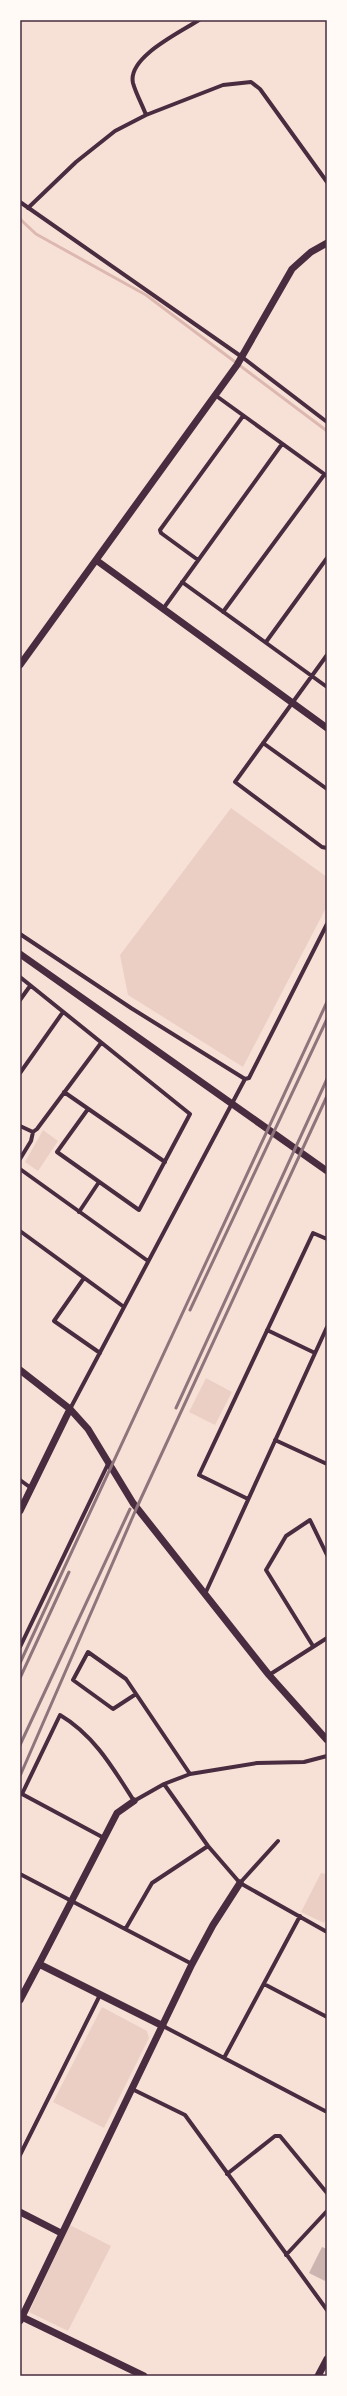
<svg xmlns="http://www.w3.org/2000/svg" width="347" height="2396" font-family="'Asap Condensed',sans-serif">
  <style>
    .green { fill: #ebcfc5 }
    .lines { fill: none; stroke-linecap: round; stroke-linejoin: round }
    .stream { stroke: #dcb8b0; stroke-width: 3 }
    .building { fill: #ccb4b1 }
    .minor { stroke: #4a2c40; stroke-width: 4 }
    .tertiary { stroke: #4a2c40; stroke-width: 7 }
    .secondary { stroke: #4a2c40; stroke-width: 7 }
    .rail { stroke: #8f747c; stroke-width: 3 }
    .neatline { fill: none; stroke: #4a2c40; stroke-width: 1.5 }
  </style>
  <rect width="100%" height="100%" fill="#f7e1d7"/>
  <!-- green -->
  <path class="green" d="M231,808L327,877V906L243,1067L128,995L120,955Z
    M43,1130L58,1141L38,1171L25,1162Z
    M206,1378L232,1392L215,1425L189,1412Z
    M321,1873L327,1874V1917L324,1923L301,1912Z
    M102,2007L147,2031L149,2038L104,2128L53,2102Z
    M70,2225L111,2246L68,2331L29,2312Z"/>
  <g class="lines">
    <!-- stream -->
    <path class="stream" d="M20,219L36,234L146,295L327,431"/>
  </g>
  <!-- building -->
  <path class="building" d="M322,2247L327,2249V2276L325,2281L309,2273Z"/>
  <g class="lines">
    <!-- minor -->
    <path class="minor" d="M146,115C142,104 136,94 133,83C127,57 181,32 199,20
      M20,202L242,357L327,422
      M28,208L76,162L115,131L146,115L223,85L251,82L260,89L327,182
      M215,395L327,476
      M198,560L161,533L160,530L243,416
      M182,582L327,687
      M163,609L282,444
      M223,612L324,475
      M266,642L327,558
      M327,655L235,782L322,847L327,848
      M263,743L327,789
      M20,934L131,1008L245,1079
      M20,977L190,1114L139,1210L57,1152L88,1109
      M20,1000L30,986
      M20,1073L63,1012
      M64,1092L165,1162
      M20,1126L33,1132L37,1129L101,1043
      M20,1159L31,1141L33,1132
      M20,1169L148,1261
      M79,1212L99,1182
      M20,1231L124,1307
      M84,1278L54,1321L100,1353
      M267,1330L315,1353
      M70,1409L245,1079L249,1078L327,924
      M275,1440L327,1464
      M20,1480L31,1488
      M248,1499L199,1475L313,1233L327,1239
      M205,1594L327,1327
      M313,1646L266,1570L286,1536L310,1520L327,1555
      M20,1647L108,1464
      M269,1675L327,1638
      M136,1694L113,1709L73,1680L88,1652L126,1679L190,1774
      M164,1784L208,1846L240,1883L327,1932
      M104,1838L22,1794L60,1715C94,1735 113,1768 134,1801L164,1784L190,1774L257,1763L304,1762L327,1756
      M20,1874L192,1964
      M240,1883L278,1841
      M126,1928L152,1883L208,1846
      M264,1984L327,2017
      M163,2026L327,2112
      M224,2058L300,1916
      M132,2089L185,2115L327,2310
      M20,2155L100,1995
      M227,2174L275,2136H280L327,2193
      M286,2255L327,2211"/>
    <!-- tertiary -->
    <path class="tertiary" d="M96,560L327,728
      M20,665L237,365L292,269L311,252L327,243
      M20,1370L70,1409L88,1429L133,1503L269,1675L327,1740
      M20,1511L70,1409
      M134,1801L117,1813L39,1964L163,2026
      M20,2000L39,1964
      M20,2212L61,2233
      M20,2316L144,2376
      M20,2321L192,1964L213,1925L240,1883
      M318,2376L327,2359"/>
    <!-- secondary -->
    <path class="secondary" d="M20,954L327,1171"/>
    <!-- rail -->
    <path class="rail" d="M190,1310L327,1019
      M176,1408L327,1079
      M20,1663L327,1002
      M20,1678L69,1572
      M20,1745L130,1509
      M20,1776L137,1507L327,1096"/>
  </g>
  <!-- border -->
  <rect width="347" height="2396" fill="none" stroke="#fffaf5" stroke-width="42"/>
  <rect x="21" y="21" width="305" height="2354" class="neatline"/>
</svg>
